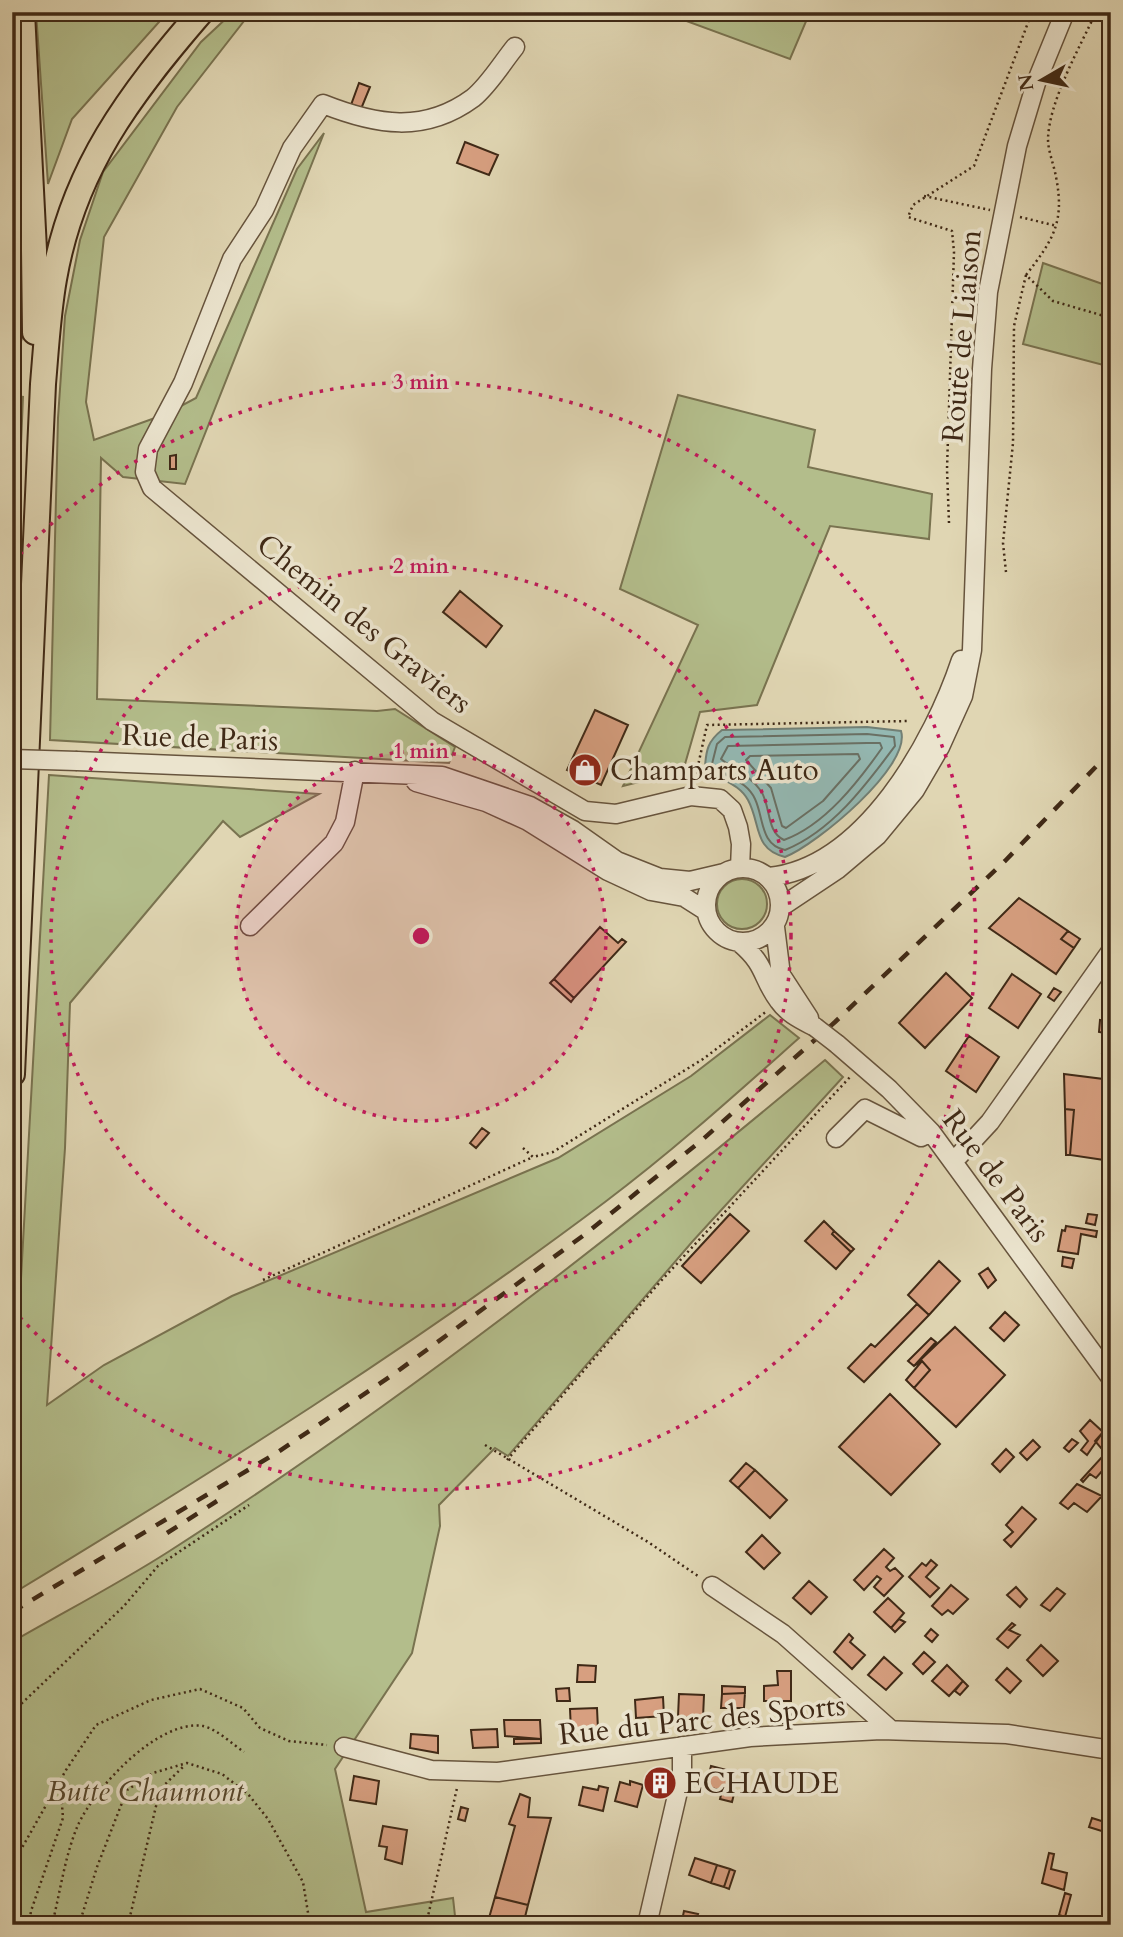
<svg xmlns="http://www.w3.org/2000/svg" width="1123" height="1937" font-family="Cardo,serif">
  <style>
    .green { fill: #b3bd8b; stroke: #797350; stroke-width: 2 }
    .water { fill: #94b8b2; stroke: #727f74; stroke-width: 2 }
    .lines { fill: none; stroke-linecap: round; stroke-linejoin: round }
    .shore { stroke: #6a7064; stroke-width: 2 }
    .building { fill: #d79f80; stroke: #3f2916; stroke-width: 2 }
    .minor-casing { stroke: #67543d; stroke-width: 21 }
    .highway-casing { stroke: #3f2916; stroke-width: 28 }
    .path { stroke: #3f2916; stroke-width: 2.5; stroke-dasharray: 2 3.5; stroke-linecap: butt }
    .minor { stroke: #ebe4ce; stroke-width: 18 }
    .highway { stroke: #e0d6b3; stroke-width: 24 }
    .rail { stroke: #3f2916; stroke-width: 4.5; stroke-dasharray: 12 12; stroke-linecap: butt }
    .minor-bridge-casing { stroke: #67543d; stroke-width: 21; stroke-linecap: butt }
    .minor-bridge { stroke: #ebe4ce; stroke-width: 18 }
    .ring { fill: none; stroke: #c2185b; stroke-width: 3.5; stroke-dasharray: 3.5 7 }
    .labels { text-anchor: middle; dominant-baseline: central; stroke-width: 7; stroke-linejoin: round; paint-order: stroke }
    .street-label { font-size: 30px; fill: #3f2916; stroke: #ebe4ce }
    .poi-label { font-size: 30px; fill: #3f2916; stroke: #ebe4ce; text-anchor: start }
    .park-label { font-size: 30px; font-style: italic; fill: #56472d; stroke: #ebe4ce }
    .centre { fill: #c2185b; stroke: #ebe4ce; stroke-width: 3.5 }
    .ring-label { font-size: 21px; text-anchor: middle; font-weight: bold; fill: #c2185b; stroke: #ebe4ce; stroke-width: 7; stroke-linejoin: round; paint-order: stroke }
  </style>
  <rect width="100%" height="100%" fill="#e0d6b3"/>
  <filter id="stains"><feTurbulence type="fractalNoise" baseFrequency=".00286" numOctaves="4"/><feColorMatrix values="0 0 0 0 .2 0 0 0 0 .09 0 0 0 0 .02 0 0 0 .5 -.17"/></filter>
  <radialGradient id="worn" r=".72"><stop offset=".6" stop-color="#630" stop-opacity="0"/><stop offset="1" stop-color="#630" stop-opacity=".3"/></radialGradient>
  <!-- green -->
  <path class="green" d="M36,12H168L72,119L48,184Z
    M233,12H251L177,107L104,237L86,402L94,440L166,414L196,398L297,169L324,133L185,484L123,477L101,458L97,699L377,711L395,709L455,747L449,763L50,740L58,418L65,316L80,240L103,172L201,42Z
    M662,12H810L790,59Z
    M12,171L19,296L26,325L12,371Z
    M1043,263L1111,287V367L1023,344Z
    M678,395L815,430L808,467L932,494L929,539L830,526L757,705L700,712L683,771L623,786L698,625L620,589Z
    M23,396L12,667V449Z
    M49,775L319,794L240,837L223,821L70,1003L65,1148L47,1405L104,1365L232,1296L558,1158L691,1076L770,1015L799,1038C736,1094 673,1151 605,1202C415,1345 215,1471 12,1594V1440Z
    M717 904a25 25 0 1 1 50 0a25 25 0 1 1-50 0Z
    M825,1060L843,1077L692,1242L508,1456L495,1448L439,1505L440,1526L412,1653L335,1769L366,1912L453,1898L456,1925H12V1642C64,1612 118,1584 168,1552C399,1404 616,1236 825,1060Z"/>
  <!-- water -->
  <path class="water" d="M867,727L901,731C912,766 816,845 785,857C753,849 761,824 748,800C738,782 718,780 705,767C706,750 708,741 722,730Z"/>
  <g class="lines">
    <!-- shore -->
    <path class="shore" d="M867,734L894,737L895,746C866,785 832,831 785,850C760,845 764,818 755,799C746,779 724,778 712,764L717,744L725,737Z
      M867,743H880L882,748C858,782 825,825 784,840C766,832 771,806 761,791C750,775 734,770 721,759L728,746Z
      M858,754L860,759L823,801L786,828L782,826L771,788L746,760L750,756Z"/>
  </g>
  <!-- building -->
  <path class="building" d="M359,83L370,87L361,109L351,105Z
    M465,142L498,155L489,175L457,163Z
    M176,455V469H170V456Z
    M460,591L502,626L486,647L443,612Z
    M595,710L628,725L601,785L567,770Z
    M1019,898L1068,931L1061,939L1074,948L1056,974L989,928Z
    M600,927L618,943L622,939L626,942L574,998L554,979Z
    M1068,931L1080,939L1074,948L1061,939Z
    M946,973L972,998L925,1048L899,1023Z
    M1012,974L1041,994L1018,1028L989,1008Z
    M554,979L574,998L571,1002L550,983Z
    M1054,988L1061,992L1054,1001L1048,997Z
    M1110,1000H1111V1055L1102,1053Z
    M1100,1020L1107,1021L1105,1033L1099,1032Z
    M969,1036L999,1057L976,1092L946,1071Z
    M1064,1074L1111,1080V1161L1070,1155L1074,1110L1065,1109Z
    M1065,1109L1074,1110L1070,1155H1066Z
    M482,1128L489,1133L476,1148L470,1143Z
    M730,1214L749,1231L701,1283L682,1266Z
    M1088,1214L1097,1215L1095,1225L1086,1223Z
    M824,1221L834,1231L832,1234L851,1252L836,1269L805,1241Z
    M1066,1226L1097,1231L1096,1237L1081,1234L1078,1254L1058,1251L1062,1230L1065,1231Z
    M834,1231L854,1249L851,1252L832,1234Z
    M1063,1257L1074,1259L1072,1268L1062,1266Z
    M939,1261L960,1281L929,1315L908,1295Z
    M988,1268L996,1280L988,1288L979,1274Z
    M917,1304L929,1315L864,1382L848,1368L871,1344L875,1347Z
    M1005,1312L1019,1325L1004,1341L990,1328Z
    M955,1327L1005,1375L956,1427L914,1388L930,1370L922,1361L914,1366Z
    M931,1338L936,1342L914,1366L908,1361Z
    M922,1361L930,1370L914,1388L906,1380Z
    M890,1394L940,1444L891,1495L839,1447Z
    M1090,1420L1103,1432L1087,1455L1081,1450L1088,1441L1080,1431Z
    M1103,1432L1110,1437L1101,1448L1095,1441Z
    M1072,1439L1078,1443L1069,1452L1064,1448Z
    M1033,1440L1040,1447L1027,1460L1020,1453Z
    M1006,1449L1014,1457L1000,1472L992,1464Z
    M1102,1457L1110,1462L1096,1478L1090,1474L1083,1482L1081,1480Z
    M746,1463L755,1470L738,1488L730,1481Z
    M755,1470L787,1500L770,1518L738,1488Z
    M1077,1484L1102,1496L1087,1512L1074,1503L1068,1509L1060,1503Z
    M1022,1507L1036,1519L1011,1547L1004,1540L1013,1532L1006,1525Z
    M762,1535L780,1553L764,1569L746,1552Z
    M884,1549L894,1558L886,1567L890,1571L895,1568L903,1576L884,1596L874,1587L881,1579L877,1576L864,1590L854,1580Z
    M931,1560L937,1565L926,1577L939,1588L930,1597L909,1577L922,1563L926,1566Z
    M809,1581L827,1597L811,1614L793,1598Z
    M951,1585L968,1599L953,1614L948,1610L942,1615L932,1606Z
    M1016,1587L1027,1599L1020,1607L1007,1595Z
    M1057,1588L1065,1594L1050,1611L1041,1605Z
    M888,1598L904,1613L891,1628L874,1612Z
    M899,1619L905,1622L895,1632L891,1628Z
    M1012,1623L1015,1625L1009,1630L1020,1635L1008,1648L997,1639Z
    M931,1629L938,1635L932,1642L925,1636Z
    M849,1634L853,1638L850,1642L865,1655L852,1669L834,1652Z
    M1041,1645L1058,1661L1043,1676L1027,1660Z
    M924,1652L935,1662L923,1674L913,1664Z
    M884,1657L902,1673L886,1690L868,1675Z
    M578,1665L596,1666L595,1682H577Z
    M947,1665L963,1681L949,1696L932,1681Z
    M1007,1668L1021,1681L1010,1693L996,1680Z
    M777,1671H791V1701H764V1686L778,1685Z
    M963,1681L968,1686L960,1695L955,1691Z
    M722,1686L745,1687V1693L722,1694Z
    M569,1688L570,1701H557L556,1689Z
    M745,1693L744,1708H721L722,1694Z
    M679,1694L704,1695L703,1718L678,1717Z
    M663,1697L664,1716L636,1718L635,1700Z
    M783,1707H791V1722L783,1723Z
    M597,1708L598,1730L571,1731L570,1709Z
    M504,1720H540L541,1739L505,1736Z
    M497,1729L498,1747L473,1748L471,1730Z
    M411,1734L438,1736V1753L410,1748Z
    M514,1739H541V1743L514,1744Z
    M711,1766L734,1772L729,1792L706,1787Z
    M354,1776L379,1781L376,1804L350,1800Z
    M657,1776L665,1778L662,1789L654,1787Z
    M630,1781L643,1785L637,1807L615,1801L620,1782L630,1785Z
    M599,1786L608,1788L603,1811L579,1805L583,1787L598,1790Z
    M722,1791L734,1794L732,1802L720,1799Z
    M520,1794L530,1798L528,1817L551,1818L528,1905L495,1897L515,1826L509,1824Z
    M461,1807L468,1809L465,1821L458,1819Z
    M1092,1818L1111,1824V1834L1089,1827Z
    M383,1826L407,1830L402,1864L385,1859L387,1847L379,1846Z
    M1049,1853L1054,1854L1051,1869L1067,1873L1064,1890L1042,1883Z
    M695,1858L717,1865L711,1883L689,1875Z
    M717,1865L730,1869L724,1887L711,1883Z
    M730,1869L735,1871L729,1889L724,1887Z
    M1065,1893L1071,1895L1065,1917L1059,1915Z
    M495,1897L528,1905L523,1925H487Z
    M684,1911L698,1914L695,1922L706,1925H681Z
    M545,1918L570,1925H544Z"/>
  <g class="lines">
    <defs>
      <path id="minor" d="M515,47C502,63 489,85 473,98C424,134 376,125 323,104L292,148L264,210L232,259L183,383L148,449L145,472L152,488L432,721L585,811L616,814L691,796L720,799L732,810L738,827L741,844L740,868
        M77,761L442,776L530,806L573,830L617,861L660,878L690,881L724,873
        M416,782L486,802L528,821L608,871L651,891L684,897L706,911
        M706 905a37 37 0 1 1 74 0a37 37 0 1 1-74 0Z
        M769,877C865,867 934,741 961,660
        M781,907L838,869L877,836L915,790L940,747L963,696L972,650L982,369L988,292L1017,146L1036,83L1065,12
        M250,926L334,843L345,822L355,771
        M775,927L781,975L809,1018
        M740,943C767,966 761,977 779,1001C788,1014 802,1020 815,1027
        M837,1044L889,1089L931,1132L1111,1378
        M836,1138L865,1109L921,1137L931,1132
        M953,1162L990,1122L1111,951
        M712,1586L783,1634L891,1730
        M344,1747L431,1770L498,1772L750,1737L881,1730L1007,1734L1111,1750
        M647,1925L682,1774V1746"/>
      <path id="highway" d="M22,12L34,250L35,332
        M12,1074L43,384C46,349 48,313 54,279C73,169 130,94 201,12"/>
    </defs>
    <!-- minor casing -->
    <use href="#minor" class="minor-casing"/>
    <!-- highway casing -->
    <use href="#highway" class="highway-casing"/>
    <!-- path -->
    <path class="path" d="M1096,12C1080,47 1049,101 1048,139C1048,151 1054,165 1056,177C1065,222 1053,240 1026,275L1053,301L1111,318
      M924,196L990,210
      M1020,217L1057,226
      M949,523L947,469L954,252L952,231L908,217L913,205L974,166L1032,12
      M1006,572L1003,543L1013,443L1014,326L1026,275
      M695,779L707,725L908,721
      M523,1148L533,1157L553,1152L703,1059L767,1011
      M263,1280L533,1157
      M485,1445L648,1542L698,1576
      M507,1460L660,1282L850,1077
      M12,1709L19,1706L124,1606L158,1566L249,1505
      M12,1878L19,1853L66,1770L96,1725L151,1700L200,1689L243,1708L260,1728L289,1741L327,1745
      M29,1925L31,1911L63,1818L60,1779
      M52,1925C60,1893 65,1855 78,1825C95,1788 158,1719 203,1726C217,1729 232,1744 244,1752
      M79,1925L97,1867L127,1790L153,1773L187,1763L222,1774L248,1794L268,1819L303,1882L310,1925
      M128,1925L157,1802L156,1793L185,1765
      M426,1925L457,1788"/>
    <!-- minor -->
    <use href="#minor" class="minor"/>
    <!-- highway -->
    <use href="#highway" class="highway"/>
    <!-- rail -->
    <path class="rail" d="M167,1533L217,1501
      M12,1612L278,1452L391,1376L584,1235L702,1140L835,1022L1005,861L1111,751"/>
    <defs>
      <path id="minor-bridge" d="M12,759L77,761
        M815,1027L837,1044"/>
    </defs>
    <!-- minor-bridge casing -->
    <use href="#minor-bridge" class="minor-bridge-casing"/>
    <!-- minor-bridge -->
    <use href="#minor-bridge" class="minor-bridge"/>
  </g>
  <!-- distance rings -->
  <circle cx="421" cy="936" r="185" fill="#c2185b" fill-opacity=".12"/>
  <g class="ring">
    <circle cx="421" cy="936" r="185"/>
    <circle cx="421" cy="936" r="370"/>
    <path d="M13 562A554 554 0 1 1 13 1310"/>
  </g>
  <!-- icons -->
  <defs>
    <symbol id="shop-disc" viewBox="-11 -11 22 22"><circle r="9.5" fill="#8f2418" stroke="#ebe4ce"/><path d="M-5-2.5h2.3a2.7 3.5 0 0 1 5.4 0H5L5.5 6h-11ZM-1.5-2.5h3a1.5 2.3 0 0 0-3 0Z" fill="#fff"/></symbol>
    <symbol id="building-disc" viewBox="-11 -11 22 22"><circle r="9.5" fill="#8f2418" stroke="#ebe4ce"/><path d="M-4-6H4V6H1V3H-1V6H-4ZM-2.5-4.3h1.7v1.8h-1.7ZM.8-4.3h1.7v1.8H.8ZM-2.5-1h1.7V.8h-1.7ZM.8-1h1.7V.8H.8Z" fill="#fff"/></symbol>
  </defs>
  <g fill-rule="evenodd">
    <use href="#shop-disc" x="566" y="751" width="38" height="38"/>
    <use href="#building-disc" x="641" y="1764" width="38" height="38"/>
  </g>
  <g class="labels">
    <!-- street labels -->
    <g class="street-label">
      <text transform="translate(962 336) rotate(-85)">Route de Liaison</text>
      <text transform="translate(364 624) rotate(39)">Chemin des Graviers</text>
      <text transform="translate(200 738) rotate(2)">Rue de Paris</text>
      <text transform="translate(996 1176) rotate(53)">Rue de Paris</text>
      <text transform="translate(702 1720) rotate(-6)">Rue du Parc des Sports</text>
    </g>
    <!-- poi labels -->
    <g class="poi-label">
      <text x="610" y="770">Champarts Auto</text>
      <text x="684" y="1783">ECHAUDE</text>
    </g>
    <!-- park labels -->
    <g class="park-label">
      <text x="145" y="1791">Butte Chaumont</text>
    </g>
  </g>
  <circle cx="421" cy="936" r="10" class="centre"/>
  <g class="ring-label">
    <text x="421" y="389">3 min</text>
    <text x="421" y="573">2 min</text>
    <text x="421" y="758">1 min</text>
  </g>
  <!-- margin -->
  <rect width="1123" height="1937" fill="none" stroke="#e0d6b3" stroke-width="42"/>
  <rect x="14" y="14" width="1095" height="1909" fill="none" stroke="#3f2916" stroke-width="3.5"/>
  <rect x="21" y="21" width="1081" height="1895" fill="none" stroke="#3f2916" stroke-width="2"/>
  <!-- north arrow -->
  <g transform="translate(1042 80) rotate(261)" stroke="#ebe4ce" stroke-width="5" paint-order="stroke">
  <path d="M0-5L12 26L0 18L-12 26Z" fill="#3f2916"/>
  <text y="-10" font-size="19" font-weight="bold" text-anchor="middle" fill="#3f2916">N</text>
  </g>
  <rect width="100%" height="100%" filter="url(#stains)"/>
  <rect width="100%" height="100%" fill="url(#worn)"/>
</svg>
